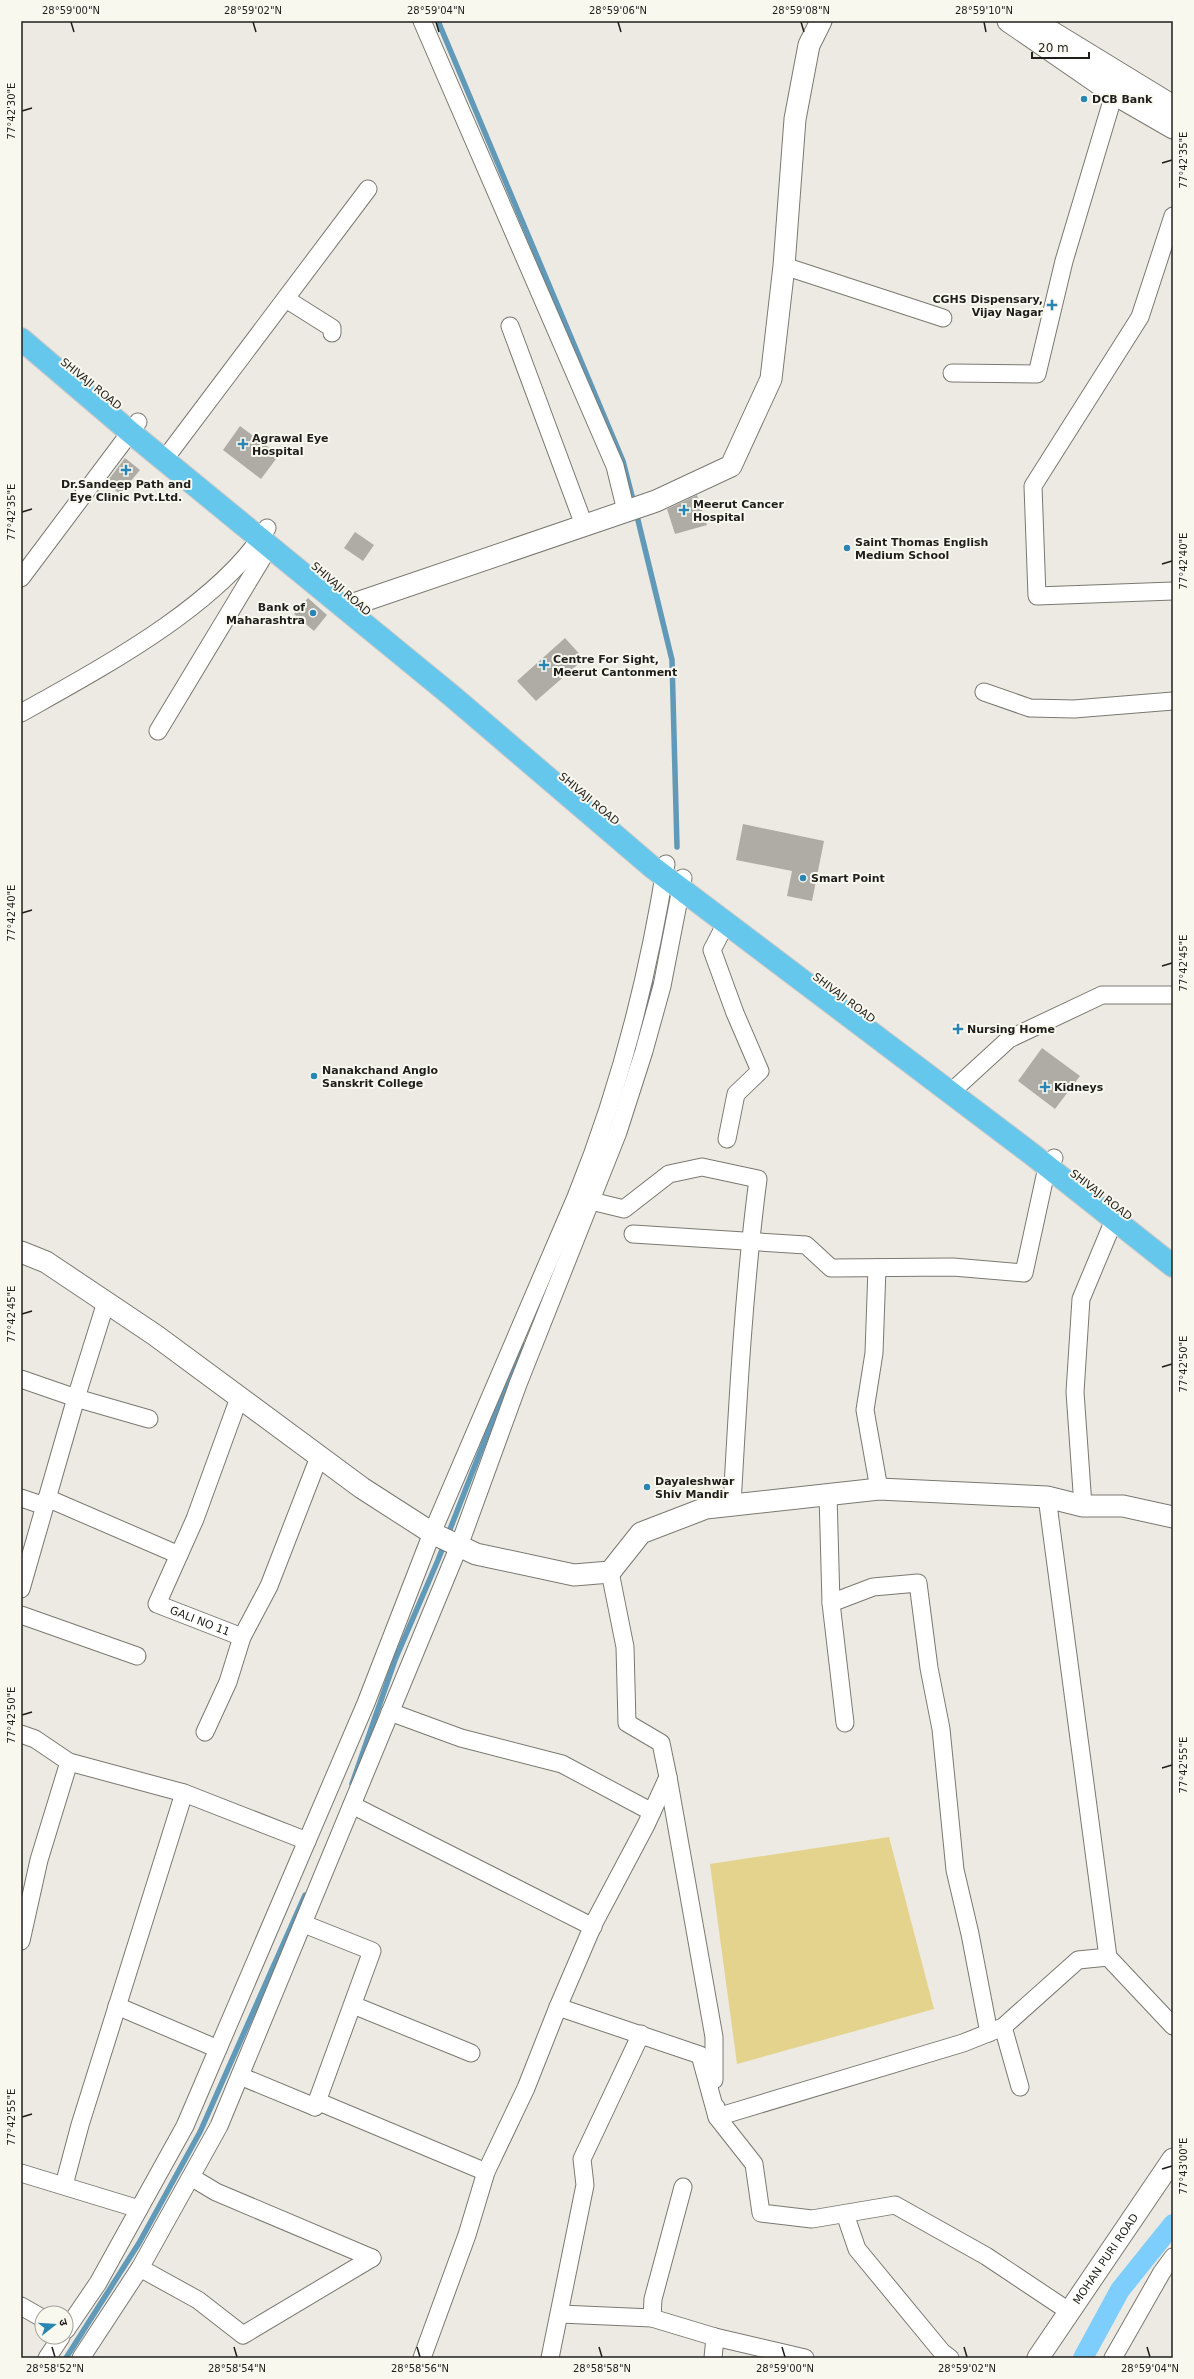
<svg xmlns="http://www.w3.org/2000/svg" width="1194" height="2379" font-family="'DejaVu Sans','Noto Sans Devanagari',sans-serif">
  <style>
    .green { fill: #e4d38c }
    .lines { fill: none; stroke-linecap: round; stroke-linejoin: round }
    .stream { stroke: #6199b8; stroke-width: 5.5 }
    .canal { stroke: #7dcefc; stroke-width: 20 }
    .building { fill: #aeaca5 }
    .minor-casing { stroke: #7a7971; stroke-width: 19 }
    .tertiary-casing { stroke: #7a7971; stroke-width: 23 }
    .primary-casing { stroke: #c9c9c8; stroke-width: 24 }
    .minor { stroke: #fff; stroke-width: 17 }
    .tertiary { stroke: #fff; stroke-width: 21 }
    .primary { stroke: #66c7ec; stroke-width: 22 }
    .ticks { fill: none; stroke: #1f1e1b; stroke-width: 1.5 }
    .poi-dot { fill: #2985b2; stroke: #f9f8ef; stroke-width: 1.5 }
    .labels { text-anchor: middle; dominant-baseline: central; stroke-width: 4; stroke-linejoin: round; paint-order: stroke }
    .poi-label { font-size: 11px; font-weight: bold; fill: #1f1e1b; stroke: #f9f8ef; text-anchor: start }
    .street-label { font-size: 11px; fill: #1f1e1b; stroke: #f9f8ef }
    .neatline { fill: none; stroke: #1f1e1b; stroke-width: 1.5 }
    .ticks-label { font-size: 10px; text-anchor: middle; fill: #1f1e1b }
  </style>
  <rect width="100%" height="100%" fill="#eceae2"/>
  <!-- green -->
  <path class="green" d="M889,1837L934,2009L737,2064L710,1864Z"/>
  <g class="lines">
    <!-- stream -->
    <path class="stream" d="M438,21L623,461L634,504
      M636,512L672,660L677,847
      M639,1036L651,984
      M352,1784L395,1660L438,1560L522,1345
      M66,2358L139,2243L200,2132L305,1895"/>
    <!-- canal -->
    <path class="canal" d="M1083,2358L1120,2290L1173,2224"/>
  </g>
  <!-- building -->
  <path class="building" d="M240,426L279,455L261,479L223,450Z
    M125,458L140,470L120,494L106,483Z
    M697,495L707,525L675,534L667,509Z
    M355,532L374,545L363,561L344,548Z
    M308,598L327,615L314,631L294,614Z
    M565,638L584,659L536,701L517,681Z
    M743,824L824,841L812,901L787,896L792,871L736,860Z
    M1042,1048L1080,1076L1055,1109L1018,1081Z"/>
  <g class="lines">
    <defs>
      <g id="minor">
        <path d="M422,21L615,466L626,511"/>
        <path d="M1173,216L1140,317L1033,486L1037,596L1173,591"/>
        <path d="M784,266L943,318"/>
        <path d="M286,299L332,328V333"/>
        <path d="M510,326L584,525"/>
        <path d="M952,373L1037,374L1064,261L1114,94"/>
        <path d="M164,460L368,189"/>
        <path d="M21,578L138,422"/>
        <path d="M984,692L1030,708L1074,709L1173,701"/>
        <path d="M21,713C99,669 219,606 267,528"/>
        <path d="M158,731L269,547"/>
        <path d="M726,923L712,950L735,1013L760,1071L736,1094L727,1139"/>
        <path d="M950,1093L1009,1039L1102,995H1173"/>
        <path d="M591,1201L624,1209L669,1174L702,1167L758,1179C744,1287 738,1396 732,1505"/>
        <path d="M633,1234L806,1245L831,1268L953,1267L1024,1273L1047,1167L1054,1158"/>
        <path d="M877,1268L874,1353L865,1410L879,1489"/>
        <path d="M21,1379L76,1398L149,1419"/>
        <path id="s1" d="M239,1398L195,1519L157,1604L242,1637"/>
        <path d="M828,1494L831,1603L873,1587L918,1583L929,1668L941,1729L955,1870L970,1934L989,2033"/>
        <path d="M1047,1497L1108,1957L1173,2026"/>
        <path d="M21,1498L45,1506"/>
        <path d="M47,1498L179,1555"/>
        <path d="M1083,1506L1075,1392L1081,1299L1114,1220"/>
        <path d="M610,1572L625,1647L627,1723L661,1743L668,1777L646,1825L594,1923L558,2007L700,2055L717,2117L963,2043L1003,2027L1078,1960L1108,1957"/>
        <path d="M21,1589L76,1398L106,1302"/>
        <path d="M831,1603L845,1723"/>
        <path d="M21,1615L137,1656"/>
        <path d="M390,1712L461,1738L562,1764L652,1812"/>
        <path d="M205,1732L228,1682L242,1637L269,1586L319,1457"/>
        <path d="M21,1734L35,1739L69,1762L39,1860L21,1941"/>
        <path d="M69,1762L184,1793L307,1841"/>
        <path d="M668,1777L714,2037V2080"/>
        <path d="M352,1805L593,1927"/>
        <path d="M353,2005L471,2053"/>
        <path d="M117,2006L218,2049"/>
        <path d="M1003,2027L1020,2087"/>
        <path d="M240,2076L315,2107L372,1951L304,1924"/>
        <path d="M315,2107L319,2102L486,2172"/>
        <path d="M716,2107L717,2117L754,2164L761,2213L812,2219L895,2205L986,2256L1070,2312"/>
        <path d="M21,2173L139,2209"/>
        <path d="M191,2177L216,2192L372,2258"/>
        <path d="M64,2185L80,2125L184,1793"/>
        <path d="M845,2214L857,2249L942,2352L950,2358"/>
        <path d="M140,2268L198,2300L243,2335L372,2258"/>
        <path d="M21,2306L42,2318"/>
        <path d="M560,2314L652,2318L715,2337L805,2358"/>
        <path d="M652,2318L653,2299L683,2187"/>
        <path d="M66,2330L98,2283L185,2126L366,1703L432,1533L576,1197C619,1091 648,977 666,864"/>
        <path d="M47,2358L61,2337"/>
        <path d="M81,2358L140,2268L219,2126L459,1546L518,1384L618,1132L644,1051L662,986L683,878"/>
        <path d="M422,2358L467,2235L486,2172L526,2088L558,2007"/>
        <path d="M550,2358L585,2185L582,2159L641,2034"/>
        <path d="M713,2358L715,2337"/>
        <path d="M1113,2358L1162,2272L1173,2257"/>
      </g>
      <g id="tertiary">
        <path d="M1008,21L1114,94L1173,128"/>
        <path d="M1034,21L1173,106"/>
        <path d="M350,612L357,603L656,501L731,466L771,379L784,266L795,119L809,45L821,21"/>
        <path d="M21,1252L46,1262L155,1335L362,1488L432,1533L476,1554L574,1575L610,1572L641,1533L706,1508L879,1489L1047,1497L1083,1506H1123L1173,1517"/>
        <path id="s2" d="M1038,2358L1173,2159"/>
      </g>
      <path id="primary" d="M21,339L130,432L452,696L652,867L1033,1155L1173,1266"/>
    </defs>
    <!-- minor casing -->
    <use href="#minor" class="minor-casing"/>
    <!-- tertiary casing -->
    <use href="#tertiary" class="tertiary-casing"/>
    <!-- primary casing -->
    <use href="#primary" class="primary-casing"/>
    <!-- minor -->
    <use href="#minor" class="minor"/>
    <!-- tertiary -->
    <use href="#tertiary" class="tertiary"/>
    <!-- primary -->
    <use href="#primary" class="primary"/>
  </g>
  <!-- ticks -->
  <path class="ticks" d="M71,22L74,32M253,22L256,32M436,22L439,32M618,22L621,32M801,22L804,32M984,22L986,32M22,111L32,108M1162,163L1172,160M22,512L32,509M1162,564L1172,561M22,913L32,910M1162,966L1172,963M22,1314L32,1311M1162,1367L1172,1364M22,1715L32,1712M1162,1768L1172,1765M22,2117L32,2114M1162,2169L1172,2166M52,2347L55,2357M234,2347L237,2357M417,2347L420,2357M599,2347L602,2357M782,2347L785,2357M964,2347L967,2357M1147,2347L1150,2357"/>
  <!-- markers -->
  <g class="poi-dot">
    <circle cx="1084" cy="99" r="4"/>
    <path d="M1050 299h4v4h4v4h-4v4h-4v-4h-4v-4h4z"/>
    <path d="M241 438h4v4h4v4h-4v4h-4v-4h-4v-4h4z"/>
    <path d="M124 464h4v4h4v4h-4v4h-4v-4h-4v-4h4z"/>
    <path d="M682 504h4v4h4v4h-4v4h-4v-4h-4v-4h4z"/>
    <circle cx="847" cy="548" r="4"/>
    <circle cx="313" cy="613" r="4"/>
    <path d="M542 659h4v4h4v4h-4v4h-4v-4h-4v-4h4z"/>
    <circle cx="803" cy="878" r="4"/>
    <path d="M956 1023h4v4h4v4h-4v4h-4v-4h-4v-4h4z"/>
    <circle cx="314" cy="1076" r="4"/>
    <path d="M1043 1081h4v4h4v4h-4v4h-4v-4h-4v-4h4z"/>
    <circle cx="647" cy="1487" r="4"/>
  </g>
  <g class="labels">
    <!-- poi labels -->
    <g class="poi-label">
      <text x="1092" y="99">DCB Bank</text>
      <text x="1043" y="299" text-anchor="end">CGHS Dispensary,<tspan x="1043" dy="13">Vijay Nagar</tspan></text>
      <text x="252" y="438">Agrawal Eye<tspan x="252" dy="13">Hospital</tspan></text>
      <text x="126" y="484" text-anchor="middle">Dr.Sandeep Path and<tspan x="126" dy="13">Eye Clinic Pvt.Ltd.</tspan></text>
      <text x="693" y="504">Meerut Cancer<tspan x="693" dy="13">Hospital</tspan></text>
      <text x="855" y="542">Saint Thomas English<tspan x="855" dy="13">Medium School</tspan></text>
      <text x="305" y="607" text-anchor="end">Bank of<tspan x="305" dy="13">Maharashtra</tspan></text>
      <text x="553" y="659">Centre For Sight,<tspan x="553" dy="13">Meerut Cantonment</tspan></text>
      <text x="811" y="878">Smart Point</text>
      <text x="967" y="1029">Nursing Home</text>
      <text x="322" y="1070">Nanakchand Anglo<tspan x="322" dy="13">Sanskrit College</tspan></text>
      <text x="1054" y="1087">Kidneys</text>
      <text x="655" y="1481">Dayaleshwar<tspan x="655" dy="13">Shiv Mandir</tspan></text>
    </g>
    <!-- street labels -->
    <g class="street-label">
      <text transform="translate(91 384) rotate(39)">SHIVAJI ROAD</text>
      <text transform="translate(341 589) rotate(41)">SHIVAJI ROAD</text>
      <text transform="translate(589 799) rotate(40)">SHIVAJI ROAD</text>
      <text transform="translate(844 998) rotate(37)">SHIVAJI ROAD</text>
      <text transform="translate(1101 1195) rotate(38)">SHIVAJI ROAD</text>
      <text stroke="none"><textPath href="#s1" startOffset="268">GALI NO 11</textPath></text>
      <text stroke="none"><textPath href="#s2" startOffset="120">MOHAN PURI ROAD</textPath></text>
    </g>
  </g>
  <!-- border -->
  <rect width="1194" height="2379" fill="none" stroke="#f9f8ef" stroke-width="44"/>
  <!-- north arrow -->
  <g transform="translate(54 2325) rotate(73)"><circle r="19" fill="#f9f8ef" stroke="#a2a19a"/>
  <path d="M0-3L7 15L0 10L-7 15Z" fill="#2985b2"/>
  <text y="-6" font-size="11" font-weight="bold" text-anchor="middle" fill="#1f1e1b">उ</text>
  </g>
  <!-- scale -->
  <path d="M1032 52v6h57v-6" fill="none" stroke="#1f1e1b" stroke-width="2"/>
  <text x="1038" y="52" font-size="12" fill="#1f1e1b" stroke="#f9f8ef" stroke-width="3" paint-order="stroke">20 m</text>
  <rect x="22" y="22" width="1150" height="2335" class="neatline"/>
  <g class="ticks-label">
    <text x="71" y="14">28°59'00"N</text>
    <text x="253" y="14">28°59'02"N</text>
    <text x="436" y="14">28°59'04"N</text>
    <text x="618" y="14">28°59'06"N</text>
    <text x="801" y="14">28°59'08"N</text>
    <text x="984" y="14">28°59'10"N</text>
    <text transform="translate(11 111) rotate(-90)" y="4">77°42'30"E</text>
    <text transform="translate(1183 160) rotate(-90)" y="4">77°42'35"E</text>
    <text transform="translate(11 512) rotate(-90)" y="4">77°42'35"E</text>
    <text transform="translate(1183 561) rotate(-90)" y="4">77°42'40"E</text>
    <text transform="translate(11 913) rotate(-90)" y="4">77°42'40"E</text>
    <text transform="translate(1183 963) rotate(-90)" y="4">77°42'45"E</text>
    <text transform="translate(11 1314) rotate(-90)" y="4">77°42'45"E</text>
    <text transform="translate(1183 1364) rotate(-90)" y="4">77°42'50"E</text>
    <text transform="translate(11 1715) rotate(-90)" y="4">77°42'50"E</text>
    <text transform="translate(1183 1765) rotate(-90)" y="4">77°42'55"E</text>
    <text transform="translate(11 2117) rotate(-90)" y="4">77°42'55"E</text>
    <text transform="translate(1183 2166) rotate(-90)" y="4">77°43'00"E</text>
    <text x="55" y="2372">28°58'52"N</text>
    <text x="237" y="2372">28°58'54"N</text>
    <text x="420" y="2372">28°58'56"N</text>
    <text x="602" y="2372">28°58'58"N</text>
    <text x="785" y="2372">28°59'00"N</text>
    <text x="967" y="2372">28°59'02"N</text>
    <text x="1150" y="2372">28°59'04"N</text>
  </g>
</svg>
